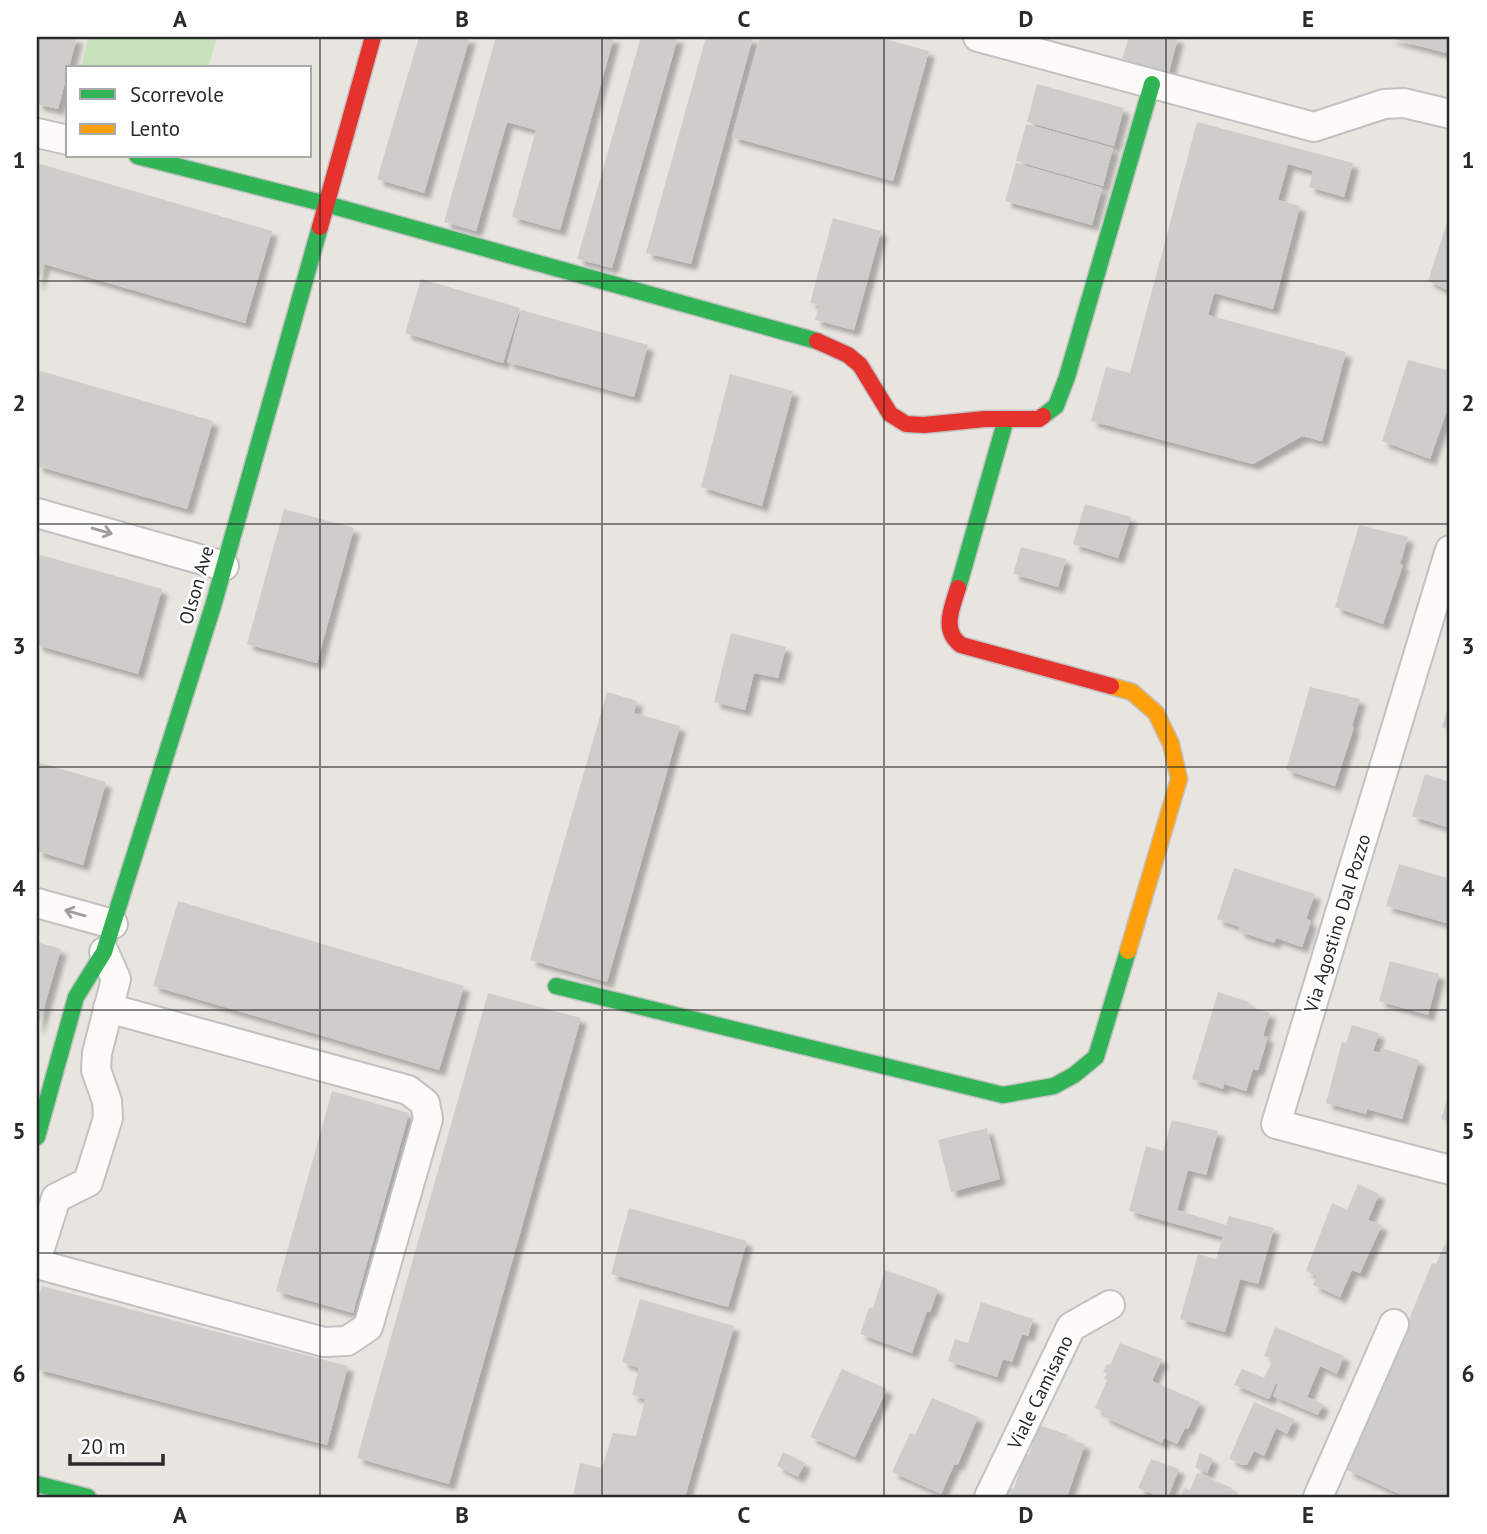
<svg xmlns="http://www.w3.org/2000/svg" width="1487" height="1534" font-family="'PT Sans',sans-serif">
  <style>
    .green { fill: #c8e2bb }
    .building { fill: #cfcdc9; filter: url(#shadow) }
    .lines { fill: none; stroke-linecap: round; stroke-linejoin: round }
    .street-casing { stroke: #c1c1c1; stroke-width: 32 }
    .fast-casing { stroke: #c1c1c1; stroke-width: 19 }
    .slow-casing { stroke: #c1c1c1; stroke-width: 19 }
    .jam-casing { stroke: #c1c1c1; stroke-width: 19 }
    .street { stroke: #fcfbfa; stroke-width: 28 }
    .fast { stroke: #30b455; stroke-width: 16 }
    .slow { stroke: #ff9f0a; stroke-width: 16 }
    .jam { stroke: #e5322d; stroke-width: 16 }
    .oneway { stroke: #9e9d9c }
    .grid { fill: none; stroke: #2a2a2a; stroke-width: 2; stroke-opacity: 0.55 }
    .labels { text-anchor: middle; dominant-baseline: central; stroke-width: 5; stroke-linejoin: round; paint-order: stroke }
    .street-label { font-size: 19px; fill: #2a2a2a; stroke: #fff }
    .neatline { fill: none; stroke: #2a2a2a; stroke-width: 2.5 }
    .grid-label { font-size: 23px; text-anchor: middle; font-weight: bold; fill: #2a2a2a }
  </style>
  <defs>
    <filter id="shadow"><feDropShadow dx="6" dy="6" stdDeviation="2" flood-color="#0004"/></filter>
  </defs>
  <rect width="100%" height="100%" fill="#e8e5e0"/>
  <!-- green -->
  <path class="green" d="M88,37H217L208,68H81Z"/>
  <!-- building -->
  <path class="building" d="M37,37H77L58,109L37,104Z
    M419,37H470L424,193L377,179Z
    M496,37H614L560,230L512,217L536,130L507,122L476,231L444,222Z
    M641,37H678L612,268L577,259Z
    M706,37H753L691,264L646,253Z
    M760,37H877L929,51L893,181L732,137Z
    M1129,37H1178L1169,72L1122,59Z
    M1389,37H1450V54L1389,38Z
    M1037,84L1124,108L1114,146L1027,122Z
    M1197,122L1353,163L1344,197L1309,187L1313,171L1288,164L1278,200L1300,206L1273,309L1214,293L1208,315L1346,352L1322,441L1302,436L1253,464L1091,421L1106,367L1130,373Z
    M1026,124L1113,148L1103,186L1016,161Z
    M37,163L272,231L245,323L44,264L37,286Z
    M1016,163L1102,188L1092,225L1005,201Z
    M1450,214V291L1428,281Z
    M833,218L881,231L854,330L815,320L819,305L810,303Z
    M421,279L520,308L503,363L405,333Z
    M521,310L648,345L634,397L507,362Z
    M1408,360L1450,371V402L1430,459L1382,441Z
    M37,370L213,421L187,509L37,466Z
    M730,374L793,391L762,506L701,487Z
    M1085,504L1131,517L1118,558L1073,544Z
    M284,509L354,528L317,663L247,644Z
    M1359,525L1408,537L1400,564L1403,565L1383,624L1335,607Z
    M1021,547L1066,559L1058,587L1013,574Z
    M37,554L162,589L138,674L37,645Z
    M731,633L786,647L778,678L754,673L745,710L714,702Z
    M1310,687L1360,699L1352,726L1354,727L1335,786L1286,770Z
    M607,692L637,701L634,713L680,726L607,982L530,960Z
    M1450,701V730L1442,727Z
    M37,762L106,782L83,865L37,851Z
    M1425,774L1450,782V828L1412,816Z
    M1399,864L1450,879V924L1386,906Z
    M1234,868L1315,894L1306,919L1311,921L1302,947L1276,938L1274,943L1238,931L1240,927L1217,919Z
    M178,901L464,986L439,1070L153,986Z
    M37,942L61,949L37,1031Z
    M1390,961L1439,974L1428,1015L1379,1001Z
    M1218,992L1249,1002L1247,1006L1270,1013L1263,1036L1268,1037L1258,1070L1253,1069L1246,1091L1224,1084L1223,1089L1192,1079Z
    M488,993L581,1018L449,1484L357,1458Z
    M1352,1025L1379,1033L1373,1051L1381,1053L1382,1048L1419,1060L1402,1119L1367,1109L1366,1114L1326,1103L1342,1042L1346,1043Z
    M1450,1090V1122L1441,1119Z
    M332,1091L409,1113L353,1313L276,1291Z
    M1172,1120L1218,1131L1206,1175L1188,1170L1177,1210L1226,1225L1229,1216L1274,1228L1258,1284L1240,1279L1225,1332L1180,1319L1198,1254L1216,1259L1223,1237L1129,1211L1146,1146L1163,1151Z
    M987,1128L1000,1179L951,1192L938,1140Z
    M1358,1184L1379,1194L1368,1220L1382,1225L1360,1273L1352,1270L1340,1297L1313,1285L1317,1276L1306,1271L1332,1203L1347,1210Z
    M629,1208L747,1241L728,1307L611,1274Z
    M1445,1244L1450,1246V1497H1406L1347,1470L1432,1263L1436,1264Z
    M885,1270L938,1289L930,1312L927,1311L912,1353L860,1334L869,1308H873Z
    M42,1286L348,1366L327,1445L37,1369V1301Z
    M640,1299L734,1326L685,1497H573L580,1463L602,1468L613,1433L636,1436L645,1399L632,1395L639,1368L622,1362Z
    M981,1302L1033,1319L1028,1336L1022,1334L1012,1362L1003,1359L997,1377L948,1361L955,1339L968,1343Z
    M1275,1327L1344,1356L1337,1374L1320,1366L1307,1397L1323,1404L1318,1415L1273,1396L1278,1385L1276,1383L1269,1399L1234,1385L1242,1369L1264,1378L1273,1359L1264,1356Z
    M1120,1343L1162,1359L1152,1381L1200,1402L1188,1429L1185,1428L1177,1444L1164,1438L1162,1443L1104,1417L1105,1413L1095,1408L1107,1380L1104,1379L1107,1373L1103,1372L1107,1364L1110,1365Z
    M842,1369L887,1389L855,1457L810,1437Z
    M932,1398L978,1417L958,1464L954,1465L941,1494L892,1472L910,1433L915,1435Z
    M1254,1402L1294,1419L1287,1434L1276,1428L1264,1456L1254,1451L1247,1465H1242L1230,1459V1456Z
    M1039,1425L1068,1435L1067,1439L1085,1444L1067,1497H1004L1007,1489L1014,1488L1025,1454L1029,1455Z
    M783,1452L805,1463L798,1477L777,1466Z
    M1200,1453L1213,1459L1207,1473L1195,1467Z
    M1151,1459L1179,1469L1168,1497H1160L1138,1488Z
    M1197,1473L1232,1488L1230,1492L1244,1497H1180L1184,1488L1190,1490Z"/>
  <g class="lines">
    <defs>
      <path id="street" d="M978,37L1314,127L1384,104L1404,103L1450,114
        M37,133L68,140
        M37,513L224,566
        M1450,550L1276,1124L1450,1170
        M37,903L113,924
        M37,1258L56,1198L88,1182L108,1118L107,1101L96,1070L97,1053L116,979L104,952
        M37,1264L324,1342L347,1341L368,1327L428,1119L425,1103L408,1090L108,1008
        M989,1497L1071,1327L1110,1305
        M1318,1497L1394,1324"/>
      <path id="fast" d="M137,156L326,204L817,341
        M1043,416L1056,406L1067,377L1152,84
        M958,588L1006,419
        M556,986L1003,1095L1054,1086L1074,1075L1096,1057L1128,951
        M37,1137L76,997L104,952L213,606L320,227
        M37,1484L88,1497"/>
      <path id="slow" d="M1111,686L1132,692L1156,713L1171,744L1179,779L1128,951"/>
      <path id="jam" d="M320,227L373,37
        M817,341L848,355L860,365L890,414L906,424L924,425L985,419H1039L1043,416
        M958,588C952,608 941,630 961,645L1111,686"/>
    </defs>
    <!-- street casing -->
    <use href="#street" class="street-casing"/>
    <!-- fast casing -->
    <use href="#fast" class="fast-casing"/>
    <!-- slow casing -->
    <use href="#slow" class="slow-casing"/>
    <!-- jam casing -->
    <use href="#jam" class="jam-casing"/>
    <!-- street -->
    <use href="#street" class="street"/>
    <!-- fast -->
    <use href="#fast" class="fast"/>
    <!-- slow -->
    <use href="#slow" class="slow"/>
    <!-- jam -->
    <use href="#jam" class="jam"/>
  </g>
  <!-- one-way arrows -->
  <defs><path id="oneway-shaft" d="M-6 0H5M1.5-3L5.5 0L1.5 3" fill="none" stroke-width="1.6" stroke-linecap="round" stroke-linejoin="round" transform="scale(1.75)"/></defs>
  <g class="oneway">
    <use href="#oneway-shaft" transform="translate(102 531) rotate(16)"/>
    <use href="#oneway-shaft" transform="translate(75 913) rotate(-164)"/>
  </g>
  <!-- grid -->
  <path class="grid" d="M320,37V1497M602,37V1497M884,37V1497M1166,37V1497M37,281H1450M37,524H1450M37,767H1450M37,1010H1450M37,1253H1450"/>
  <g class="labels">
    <!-- street labels -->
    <g class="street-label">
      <text transform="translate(196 585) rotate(-74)">Olson Ave</text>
      <text transform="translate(1337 923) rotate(-73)">Via Agostino Dal Pozzo</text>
      <text transform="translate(1040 1392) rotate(-64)">Viale Camisano</text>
    </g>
  </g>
  <!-- border -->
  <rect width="1487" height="1534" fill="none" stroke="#ffffff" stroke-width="77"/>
  <!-- legend -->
  <rect x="66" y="66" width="245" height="91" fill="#ffffff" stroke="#aaaaaa" stroke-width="2"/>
  <rect x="80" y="89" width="35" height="10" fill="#30b455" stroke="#aaaaaa" stroke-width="2"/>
  <text x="130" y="102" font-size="21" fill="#2a2a2a">Scorrevole</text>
  <rect x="80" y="124" width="35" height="10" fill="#ff9f0a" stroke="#aaaaaa" stroke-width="2"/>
  <text x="130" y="136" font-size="21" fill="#2a2a2a">Lento</text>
  <!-- scale -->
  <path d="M70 1454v10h93v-10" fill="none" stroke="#2a2a2a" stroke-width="3.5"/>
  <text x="80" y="1454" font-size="21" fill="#2a2a2a" stroke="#ffffff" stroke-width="5" paint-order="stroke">20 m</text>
  <rect x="38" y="38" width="1410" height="1458" class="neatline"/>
  <g class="grid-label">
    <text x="180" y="27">A</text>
    <text x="462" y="27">B</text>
    <text x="744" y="27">C</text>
    <text x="1026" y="27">D</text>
    <text x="1308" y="27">E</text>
    <text x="19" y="168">1</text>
    <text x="1468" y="168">1</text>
    <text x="19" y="411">2</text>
    <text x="1468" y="411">2</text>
    <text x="19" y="654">3</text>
    <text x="1468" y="654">3</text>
    <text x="19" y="896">4</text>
    <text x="1468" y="896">4</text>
    <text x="19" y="1139">5</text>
    <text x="1468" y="1139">5</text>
    <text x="19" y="1382">6</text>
    <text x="1468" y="1382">6</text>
    <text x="180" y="1523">A</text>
    <text x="462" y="1523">B</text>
    <text x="744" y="1523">C</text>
    <text x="1026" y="1523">D</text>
    <text x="1308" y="1523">E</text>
  </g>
</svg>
